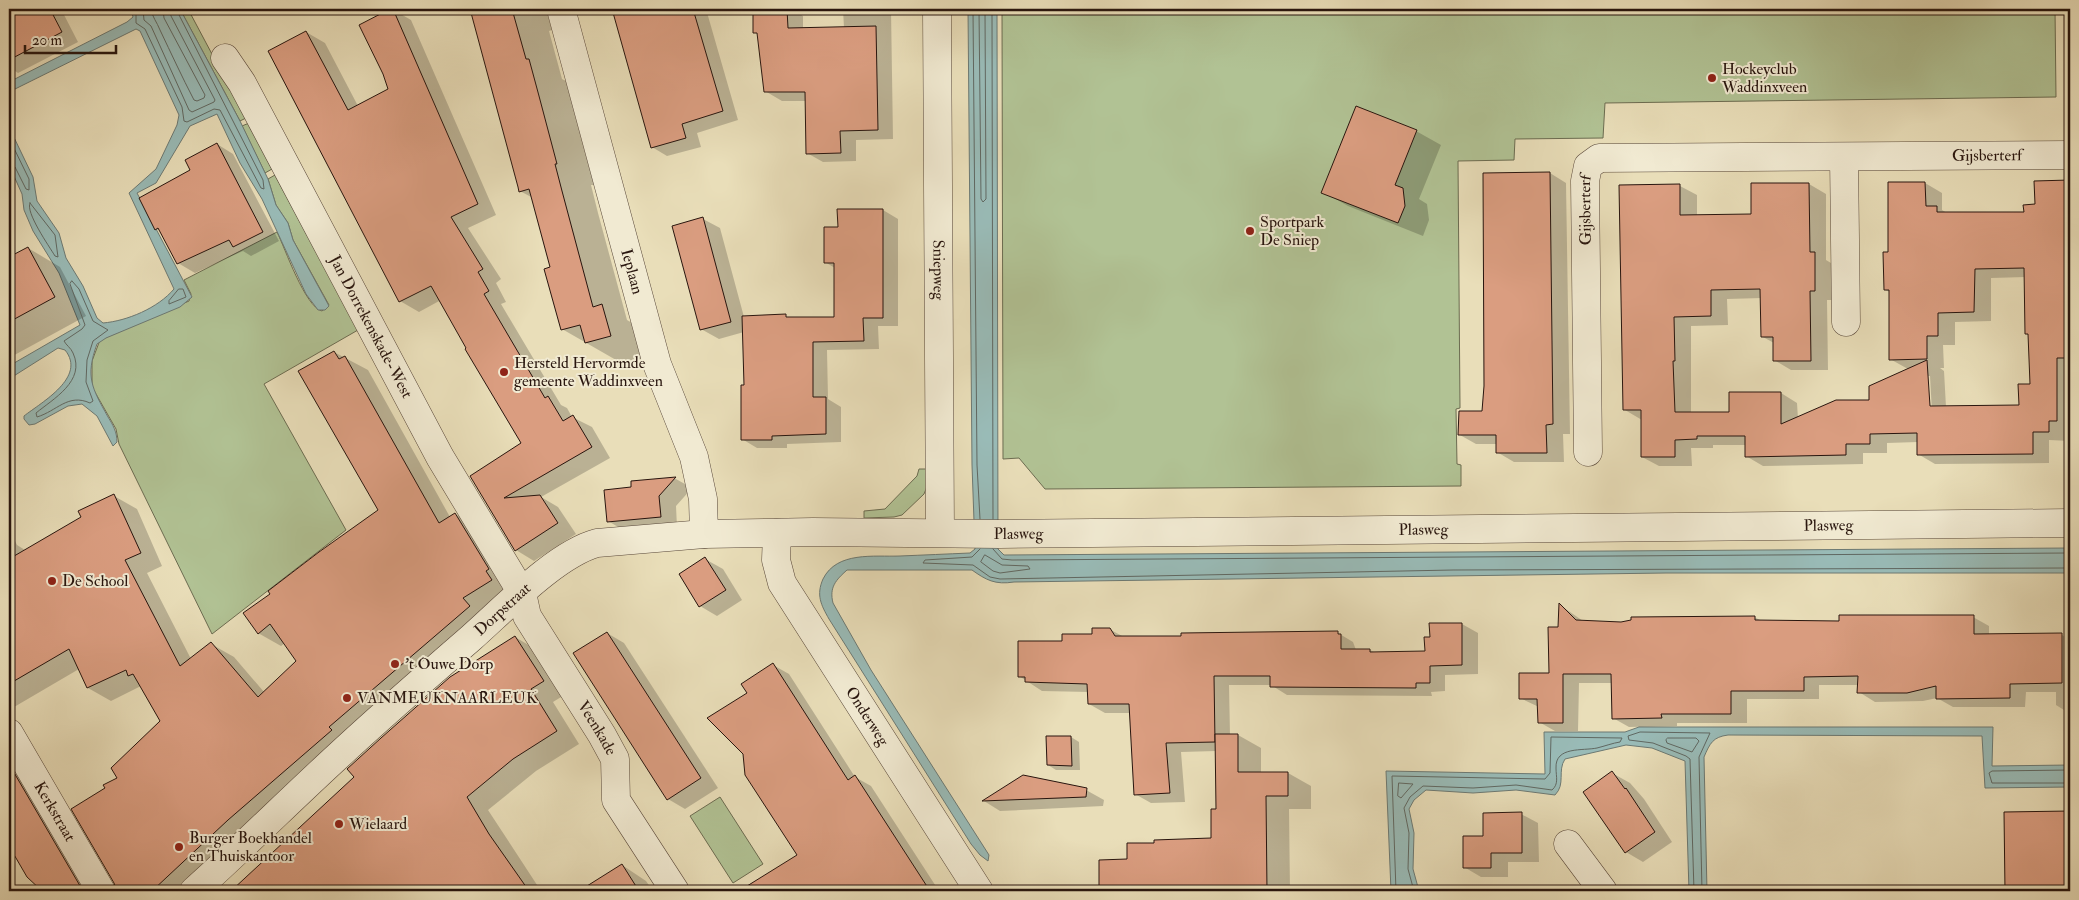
<svg xmlns="http://www.w3.org/2000/svg" width="2079" height="900" font-family="'IM FELL Double Pica',serif">
	<rect width="100%" height="100%" fill="#e9deb9"/>
	<filter id="stains"><feTurbulence type="fractalNoise" baseFrequency=".004" numOctaves="4"/><feColorMatrix values="0 0 0 0 .2 0 0 0 0 .09 0 0 0 0 .02 0 0 0 .5 -.17"/></filter>
	<radialGradient id="worn" r=".72"><stop offset=".6" stop-color="#630" stop-opacity="0"/><stop offset="1" stop-color="#630" stop-opacity=".3"/></radialGradient>
	<g fill="#b1c294" stroke="#6c6c51">
		<polygon points="180,9 188,9 246,118 240,121"/>
		<polygon points="1002,9 2055,9 2056,97 1605,103 1603,138 1515,139 1514,160 1458,161 1460,408 1456,409 1457,464 1461,465 1461,486 1045,489 1019,458 1003,459"/>
		<polygon points="249,123 272,169 265,173 242,126"/>
		<path d="M275 175 358 330 264 384 346 530 212 634 119 444 116 429 92 387V361L100 340 189 301 191 294 184 280 277 232C285 248 305 307 322 311L329 305 293 240 288 223 276 205 268 179Z"/>
		<polygon points="919,469 928,469 928,484 924,494 902,515 894,517 864,518 864,511 885,509 917,476"/>
		<polygon points="720,797 763,864 733,883 690,816"/>
	</g>
	<g fill="#99bbb7" stroke="#6c7973">
		<path d="M131 9H180L240 121 268 179 276 205 288 223 293 240 329 306 325 310H318L306 294 262 199 240 163 217 114 190 126 156 183 137 193 192 297 180 307 106 338 97 344C85 377 92 388 108 417 113 425 117 432 117 442L113 446 97 416 82 404 68 406 35 424 29 425 24 419V416C42 402 87 377 65 350L58 348 9 379V366L80 325 59 273 33 231 24 210 22 194 9 165V127L33 177 37 201 59 233 66 258 83 286 97 318 103 323C127 321 158 308 174 289L129 193 156 169 177 125 179 115 140 31 136 29 9 92V82L127 22 133 17Z"/>
		<path d="M968 9H997L998 549 1004 555 2070 548V573H1666L1014 582C995 585 986 580 972 570H847C836 580 829 587 833 603L871 670 989 855 988 861 980 855 971 844 829 619C821 605 816 595 823 579 837 551 874 557 900 556 924 555 947 554 970 553L975 549 972 465Z"/>
		<path d="M1639 727H1993L1992 766 2070 765V787L1985 788 1982 736 1728 735C1713 737 1710 743 1704 757L1707 891H1689L1685 761 1652 748 1626 745 1565 759C1557 771 1566 784 1555 795L1516 790 1473 793 1426 790 1414 800 1409 809 1414 833 1413 869 1419 891H1391L1386 771 1545 774 1544 732H1625Z"/>
	</g>
	<g fill="#0003" fill-rule="evenodd">
		<polygon points="9,9 61,9 78,42 18,73 9,67"/>
		<polygon points="392,9 411,20 496,215 468,228 501,279 496,283 506,302 501,304 561,405 567,408 572,417 592,427 610,458 541,497 558,507 576,534 534,561 516,550 471,476 522,444 441,300 419,312 400,301 306,32 325,43 358,106 389,90"/>
		<polygon points="471,9 546,9 552,30 549,31 562,79 566,81 576,118 594,185 591,185 598,213 627,320 639,327 648,357 623,364 562,329 552,268 533,198 520,191"/>
		<polygon points="614,9 706,9 738,120 697,133 701,147 667,156 652,147"/>
		<polygon points="754,9 791,9 803,16 803,29 844,28 843,9 891,9 893,139 856,140 856,161 823,162 807,153 806,101 782,101 765,91 759,34 755,32"/>
		<polygon points="1416,131 1441,145 1419,199 1427,204 1429,220 1423,236 1348,206 1323,192"/>
		<polygon points="217,144 233,154 279,241 251,256 243,251 195,273 178,263 161,231 156,229"/>
		<polygon points="1550,173 1566,183 1570,434 1563,434 1564,462 1514,462 1497,452 1497,444 1476,444 1460,435 1483,412"/>
		<path d="M2036 182H2070V441L2049 440V463L1935 464 1918 454V442L1887 443V453H1863V464L1763 466 1746 456V445H1713V448H1691L1692 466H1659L1642 457V420L1625 410 1620 186H1680L1697 195V216H1752L1809 184 1826 194V260L1831 263 1832 300H1827L1828 370H1791L1774 360V343L1763 337 1762 298 1727 299 1728 325 1691 326V413H1730L1781 393 1797 403 1798 419 1870 401 1908 369 1890 359V292L1885 290 1889 253V184L1925 183 1942 193V210L1947 213 2025 214 2036 206ZM2026 277V334L2030 336 2032 385 2020 406 1946 407 1944 371 1940 368H1944L1943 345H1955V322L1991 321V278ZM1927 376H1930L1932 412H1930Z"/>
		<polygon points="883,210 898,219 898,326 878,326 879,349 827,350 828,399 841,407 841,442 787,444 787,448 757,448 742,439 745,387 744,332 719,339 701,329 703,219 720,228 744,317 785,316 791,319 836,319 835,268 825,262 839,228"/>
		<polygon points="28,248 60,267 86,316 9,358 9,259"/>
		<polygon points="334,352 368,370 450,517 455,514 478,527 514,593 187,891 118,891 106,789 118,779 162,721 141,686 111,701 88,688 79,669 9,710 9,529 17,545 25,550 82,518 114,496 137,509 162,566 147,573 191,659 211,644 234,657 264,692 298,661 285,643 281,646 258,633 272,595 379,510"/>
		<polygon points="676,479 692,488 676,506 677,527 625,531 608,521 633,489 632,482"/>
		<polygon points="705,559 723,569 742,600 717,616 700,606"/>
		<polygon points="1560,605 1583,621 1621,623 1754,617 1762,621 1841,622 1973,617 1989,626 1989,635 2062,635 2070,640 2070,731 2064,727 2064,710 2056,705 2056,692 2026,692 2025,707 1953,707 1937,698 1923,701 1875,702 1859,692 1859,685 1819,685 1819,699 1747,699 1747,723 1677,723 1677,726 1629,727 1613,718 1612,683 1579,683 1578,731 1555,731 1539,722 1539,707 1520,698 1550,675 1559,629"/>
		<polygon points="1462,624 1478,633 1478,674 1445,675 1445,691 1431,692 1432,696 1287,695 1271,685 1229,685 1230,735 1238,735 1261,748 1261,773 1288,773 1311,786 1311,809 1289,809 1290,891 1100,891 1100,861 1129,860 1212,840 1217,810 1216,751 1181,752 1185,802 1151,803 1135,794 1131,713 1105,713 1089,704 1089,692 1042,691 1019,676 1063,642 1109,629 1124,637 1338,633 1353,642 1356,650 1370,650 1376,653 1426,652 1431,638"/>
		<polygon points="607,633 624,643 718,788 685,809 668,799"/>
		<polygon points="515,637 537,650 566,694 553,702 579,744 536,771 488,810 541,891 231,891"/>
		<polygon points="773,665 789,674 855,777 871,786 939,891 743,891 798,856 748,693"/>
		<polygon points="1071,737 1079,742 1080,770 1056,770 1048,765"/>
		<polygon points="13,772 35,785 97,891 44,891 28,877 9,843 9,774"/>
		<polygon points="1612,773 1630,783 1644,799 1672,842 1643,862 1626,852"/>
		<polygon points="1023,776 1086,790 1104,800 1103,806 1000,811 984,801"/>
		<polygon points="2005,813 2070,813 2070,891 2006,891"/>
		<polygon points="1521,814 1538,823 1539,862 1508,862 1508,877 1481,877 1464,867 1484,838"/>
		<polygon points="622,865 646,881 653,891 581,891"/>
	</g>
	<g fill="none" stroke-linecap="round" stroke-linejoin="round">
		<g stroke="#606862" stroke-width="1">
			<polyline points="136,9 136,23 145,29 182,107 184,121 187,122 214,109 220,110 261,188 264,189 263,180 176,9"/>
			<polyline points="143,9 144,20 151,26 189,110 192,112 214,102 215,100 171,16 170,9"/>
			<path d="M151 9C152 17 157 22 160 30 171 53 182 77 194 100L197 101 204 98 205 95 164 18 163 9"/>
			<polyline points="973,9 977,465 980,519"/>
			<polyline points="979,9 981,199 983,202 986,199 985,9"/>
			<polyline points="992,9 993,519"/>
			<polyline points="9,138 29,179 29,190 26,189 15,167 9,165"/>
			<path d="M30 203 55 235 58 257 55 256C49 246 25 212 30 203Z"/>
			<path d="M72 281 79 289 93 321 108 330 93 341 87 360 86 382 93 401 90 403C68 393 57 411 37 417L36 413C53 399 86 381 73 353 71 348 66 345 64 341L82 329 85 325 70 284Z"/>
			<polygon points="179,289 183,289 186,297 169,304 169,301"/>
			<polyline points="980,549 972,557 925,560 923,563 973,565 990,577 1000,579 1453,570 2070,568"/>
			<polyline points="993,549 1002,559 1012,560 2070,553"/>
			<polygon points="985,555 1002,565 1028,566 1030,569 1000,573 993,571 981,562"/>
			<polygon points="1668,738 1696,738 1699,741 1692,752 1667,743 1666,740"/>
			<polyline points="2070,770 1992,771 1989,773 1992,783 2070,783"/>
			<polygon points="1399,783 1413,784 1401,798 1398,796"/>
			<path d="M1396 891 1392 776 1545 779 1550 773 1551 737 1622 738 1620 742C1613 743 1605 746 1597 748 1583 751 1555 746 1556 768 1556 777 1559 784 1552 790L1516 785 1473 788 1423 786 1410 797 1404 808 1409 833 1408 869 1414 891"/>
			<polyline points="1694,891 1690,759 1686,756 1653,743 1629,740 1628,736 1640,732 1710,733 1699,757 1702,891"/>
		</g>
	</g>
	<g fill="#da9d80" stroke="#28150e">
		<polygon points="9,9 50,9 62,32 9,60"/>
		<polygon points="390,9 393,9 478,204 451,217 483,269 478,272 489,291 484,294 545,398 548,396 563,421 573,415 592,447 504,498 540,495 558,523 515,551 470,476 521,443 465,349 466,348 431,286 399,302 268,51 306,31 348,110 388,89 383,74 359,25"/>
		<polygon points="470,9 512,9 526,59 529,59 539,96 557,164 555,164 562,191 593,307 602,304 611,336 585,343 580,325 561,330 544,269 550,267 529,189 519,192 518,187"/>
		<polygon points="612,9 693,9 723,111 682,124 686,138 651,148"/>
		<polygon points="753,9 787,9 788,28 876,26 878,130 840,131 841,153 806,154 805,92 764,92 757,33 753,33"/>
		<polygon points="1356,106 1417,130 1395,185 1403,188 1405,206 1398,223 1321,193"/>
		<polygon points="217,143 263,232 233,247 229,240 177,264 158,228 155,230 139,198 190,170 185,160"/>
		<polygon points="1550,172 1553,424 1546,425 1547,453 1496,453 1496,435 1458,435 1459,411 1482,411 1484,386 1483,173"/>
		<polygon points="2070,180 2070,358 2057,358 2057,421 2049,421 2049,432 2033,432 2033,454 1917,455 1917,433 1870,434 1870,444 1846,444 1846,455 1745,457 1745,436 1697,436 1697,439 1675,440 1675,457 1641,457 1641,410 1623,410 1619,185 1680,184 1680,215 1751,214 1751,183 1809,183 1810,252 1815,252 1815,291 1810,291 1811,361 1773,361 1773,337 1761,337 1760,289 1711,290 1711,316 1674,317 1675,361 1673,361 1675,412 1729,412 1729,392 1781,392 1781,424 1836,400 1869,400 1869,386 1927,360 1930,406 2019,405 2018,384 2030,384 2028,334 2025,334 2024,268 1975,269 1974,312 1938,313 1938,336 1927,336 1927,359 1889,360 1889,290 1884,290 1883,252 1888,252 1888,182 1925,182 1926,206 1937,206 1937,212 2024,212 2023,205 2035,204 2034,181"/>
		<polygon points="837,209 883,209 883,318 863,318 864,341 813,342 813,397 826,397 826,434 772,436 772,440 741,440 741,385 744,385 742,316 786,314 786,317 834,317 834,263 824,263 824,227 838,227"/>
		<polygon points="703,217 731,322 700,330 672,226"/>
		<polygon points="28,247 55,297 9,322 9,257"/>
		<polygon points="334,351 339,359 345,356 439,523 455,513 489,569 486,571 492,580 463,598 470,606 329,727 332,730 228,820 152,891 117,891 114,883 71,809 105,788 103,785 117,778 111,768 160,721 133,674 128,676 126,670 87,688 69,649 9,684 9,559 81,517 78,511 114,494 141,553 125,560 180,666 211,642 258,697 296,661 270,624 258,634 243,613 270,594 268,591 319,552 378,510 298,371"/>
		<polygon points="676,477 659,496 661,517 607,522 604,490 631,487 631,481"/>
		<polygon points="705,557 726,590 699,607 679,574"/>
		<polygon points="1559,603 1576,620 1621,622 1631,620 1631,617 1755,616 1755,620 1839,621 1839,615 1974,615 1974,634 2062,633 2062,683 2010,684 2010,698 1936,699 1936,686 1907,693 1857,693 1858,676 1804,677 1804,691 1731,691 1731,714 1661,714 1662,718 1612,719 1611,674 1563,674 1563,723 1538,723 1537,699 1519,699 1519,673 1549,673 1548,627 1558,627"/>
		<polygon points="1429,623 1462,623 1462,665 1430,666 1430,683 1416,683 1416,688 1270,687 1270,676 1214,676 1215,742 1166,743 1170,793 1134,795 1129,704 1088,704 1087,684 1025,682 1025,677 1018,677 1018,641 1062,641 1062,634 1092,634 1092,628 1110,628 1115,636 1181,636 1181,633 1338,631 1338,634 1341,634 1341,649 1370,649 1370,652 1425,651 1424,637 1430,637"/>
		<polygon points="607,632 701,778 667,800 573,653"/>
		<polygon points="515,636 544,681 531,689 557,731 513,759 467,797 489,834 529,891 231,891 354,777 347,769 381,738 450,677"/>
		<polygon points="773,663 848,780 855,775 930,891 739,891 797,855 745,775 743,754 707,718 747,693 741,684"/>
		<polygon points="1215,734 1238,734 1238,772 1288,772 1288,796 1266,796 1267,891 1099,891 1099,860 1127,859 1127,843 1154,843 1154,840 1211,838 1211,809 1216,809"/>
		<polygon points="1046,736 1071,736 1072,766 1047,765"/>
		<polygon points="9,764 83,891 42,891 27,877 9,846"/>
		<polygon points="1612,771 1625,789 1626,788 1655,832 1625,853 1583,792"/>
		<polygon points="1023,775 1087,788 1086,797 982,801"/>
		<polygon points="2070,811 2070,891 2005,891 2004,812"/>
		<polygon points="1522,812 1522,853 1491,853 1491,868 1463,868 1463,836 1483,836 1483,813"/>
		<polygon points="622,864 639,891 579,891"/>
	</g>
	<g fill="none" stroke-linecap="round" stroke-linejoin="round">
		<defs>
			<g id="minor">
				<path id="s1" d="M561 9 657 364 694 457 703 499 704 534"/>
				<path id="s2" d="M937 9 940 532"/>
				<path id="s3" d="M225 58 242 83 440 457 522 593 527 616 602 735 615 759 616 800 675 891"/>
				<polyline points="1844,157 1846,322"/>
				<path id="s4" d="M1588 452 1585 181 1588 166 1599 158 2070 155"/>
				<path id="s5" d="M777 533 776 560 782 583 979 891"/>
				<path id="s6" d="M9 733 101 891"/>
				<polyline points="1568,844 1603,891"/>
				<path id="s7" d="M194 891C243 847 289 801 338 756 381 716 426 677 471 638 504 609 556 554 597 543L704 534 813 532 1000 534 2070 523"/>
			</g>
		</defs>
		<use href="#minor" stroke="#584739" stroke-width="29"/>
		<use href="#minor" stroke="#f1ead2" stroke-width="28"/>
	</g>
	<g fill="#8f2418" stroke="#f1ead2" stroke-width="2">
		<circle cx="1712" cy="78" r="5"/>
		<circle cx="1250" cy="231" r="5"/>
		<circle cx="504" cy="372" r="5"/>
		<circle cx="52" cy="581" r="5"/>
		<circle cx="395" cy="664" r="5"/>
		<circle cx="347" cy="698" r="5"/>
		<circle cx="339" cy="824" r="5"/>
		<circle cx="179" cy="847" r="5"/>
	</g>
	<g text-anchor="middle" dominant-baseline="central" stroke-width="4" stroke-linejoin="round" paint-order="stroke">
		<g font-size="16" fill="#28150e" stroke="#f1ead2" text-anchor="start">
			<text x="1722" y="69">Hockeyclub<tspan x="1722" dy="18">Waddinxveen</tspan></text>
			<text x="1260" y="222">Sportpark<tspan x="1260" dy="18">De Sniep</tspan></text>
			<text x="514" y="363">Hersteld Hervormde<tspan x="514" dy="18">gemeente Waddinxveen</tspan></text>
			<text x="62" y="581">De School</text>
			<text x="405" y="664">'t Ouwe Dorp</text>
			<text x="357" y="698">VANMEUKNAARLEUK</text>
			<text x="349" y="824">Wielaard</text>
			<text x="189" y="838">Burger Boekhandel<tspan x="189" dy="18">en Thuiskantoor</tspan></text>
		</g>
		<g font-size="16" fill="#28150e" stroke="#f1ead2">
			<text stroke="none"><textPath href="#s4" startOffset="688">Gijsberterf</textPath></text>
			<text stroke="none"><textPath href="#s4" startOffset="242">Gijsberterf</textPath></text>
			<text stroke="none"><textPath href="#s2" startOffset="261">Sniepweg</textPath></text>
			<text stroke="none"><textPath href="#s1" startOffset="272">Ieplaan</textPath></text>
			<text stroke="none"><textPath href="#s3" startOffset="306">Jan Dorrekenskade-West</textPath></text>
			<text stroke="none"><textPath href="#s7" startOffset="1766">Plasweg</textPath></text>
			<text stroke="none"><textPath href="#s7" startOffset="1361">Plasweg</textPath></text>
			<text stroke="none"><textPath href="#s7" startOffset="956">Plasweg</textPath></text>
			<text stroke="none"><textPath href="#s7" startOffset="418">Dorpstraat</textPath></text>
			<text stroke="none"><textPath href="#s5" startOffset="209">Onderweg</textPath></text>
			<text stroke="none"><textPath href="#s3" startOffset="768">Veenkade</textPath></text>
			<text stroke="none"><textPath href="#s6" startOffset="91">Kerkstraat</textPath></text>
		</g>
	</g>
	<rect width="2079" height="900" fill="none" stroke="#e9deb9" stroke-width="30"/>
	<rect x="10" y="10" width="2059" height="880" fill="none" stroke="#28150e" stroke-width="2.5"/>
	<rect x="15" y="15" width="2049" height="870" fill="none" stroke="#28150e"/>
	<path d="M25 45v8h91v-8" fill="none" stroke="#28150e" stroke-width="2.5"/>
	<text x="32" y="45" font-size="15" fill="#28150e" stroke="#f1ead2" stroke-width="4" paint-order="stroke">20 m</text>
	<rect width="100%" height="100%" filter="url(#stains)"/>
	<rect width="100%" height="100%" fill="url(#worn)"/>
</svg>
